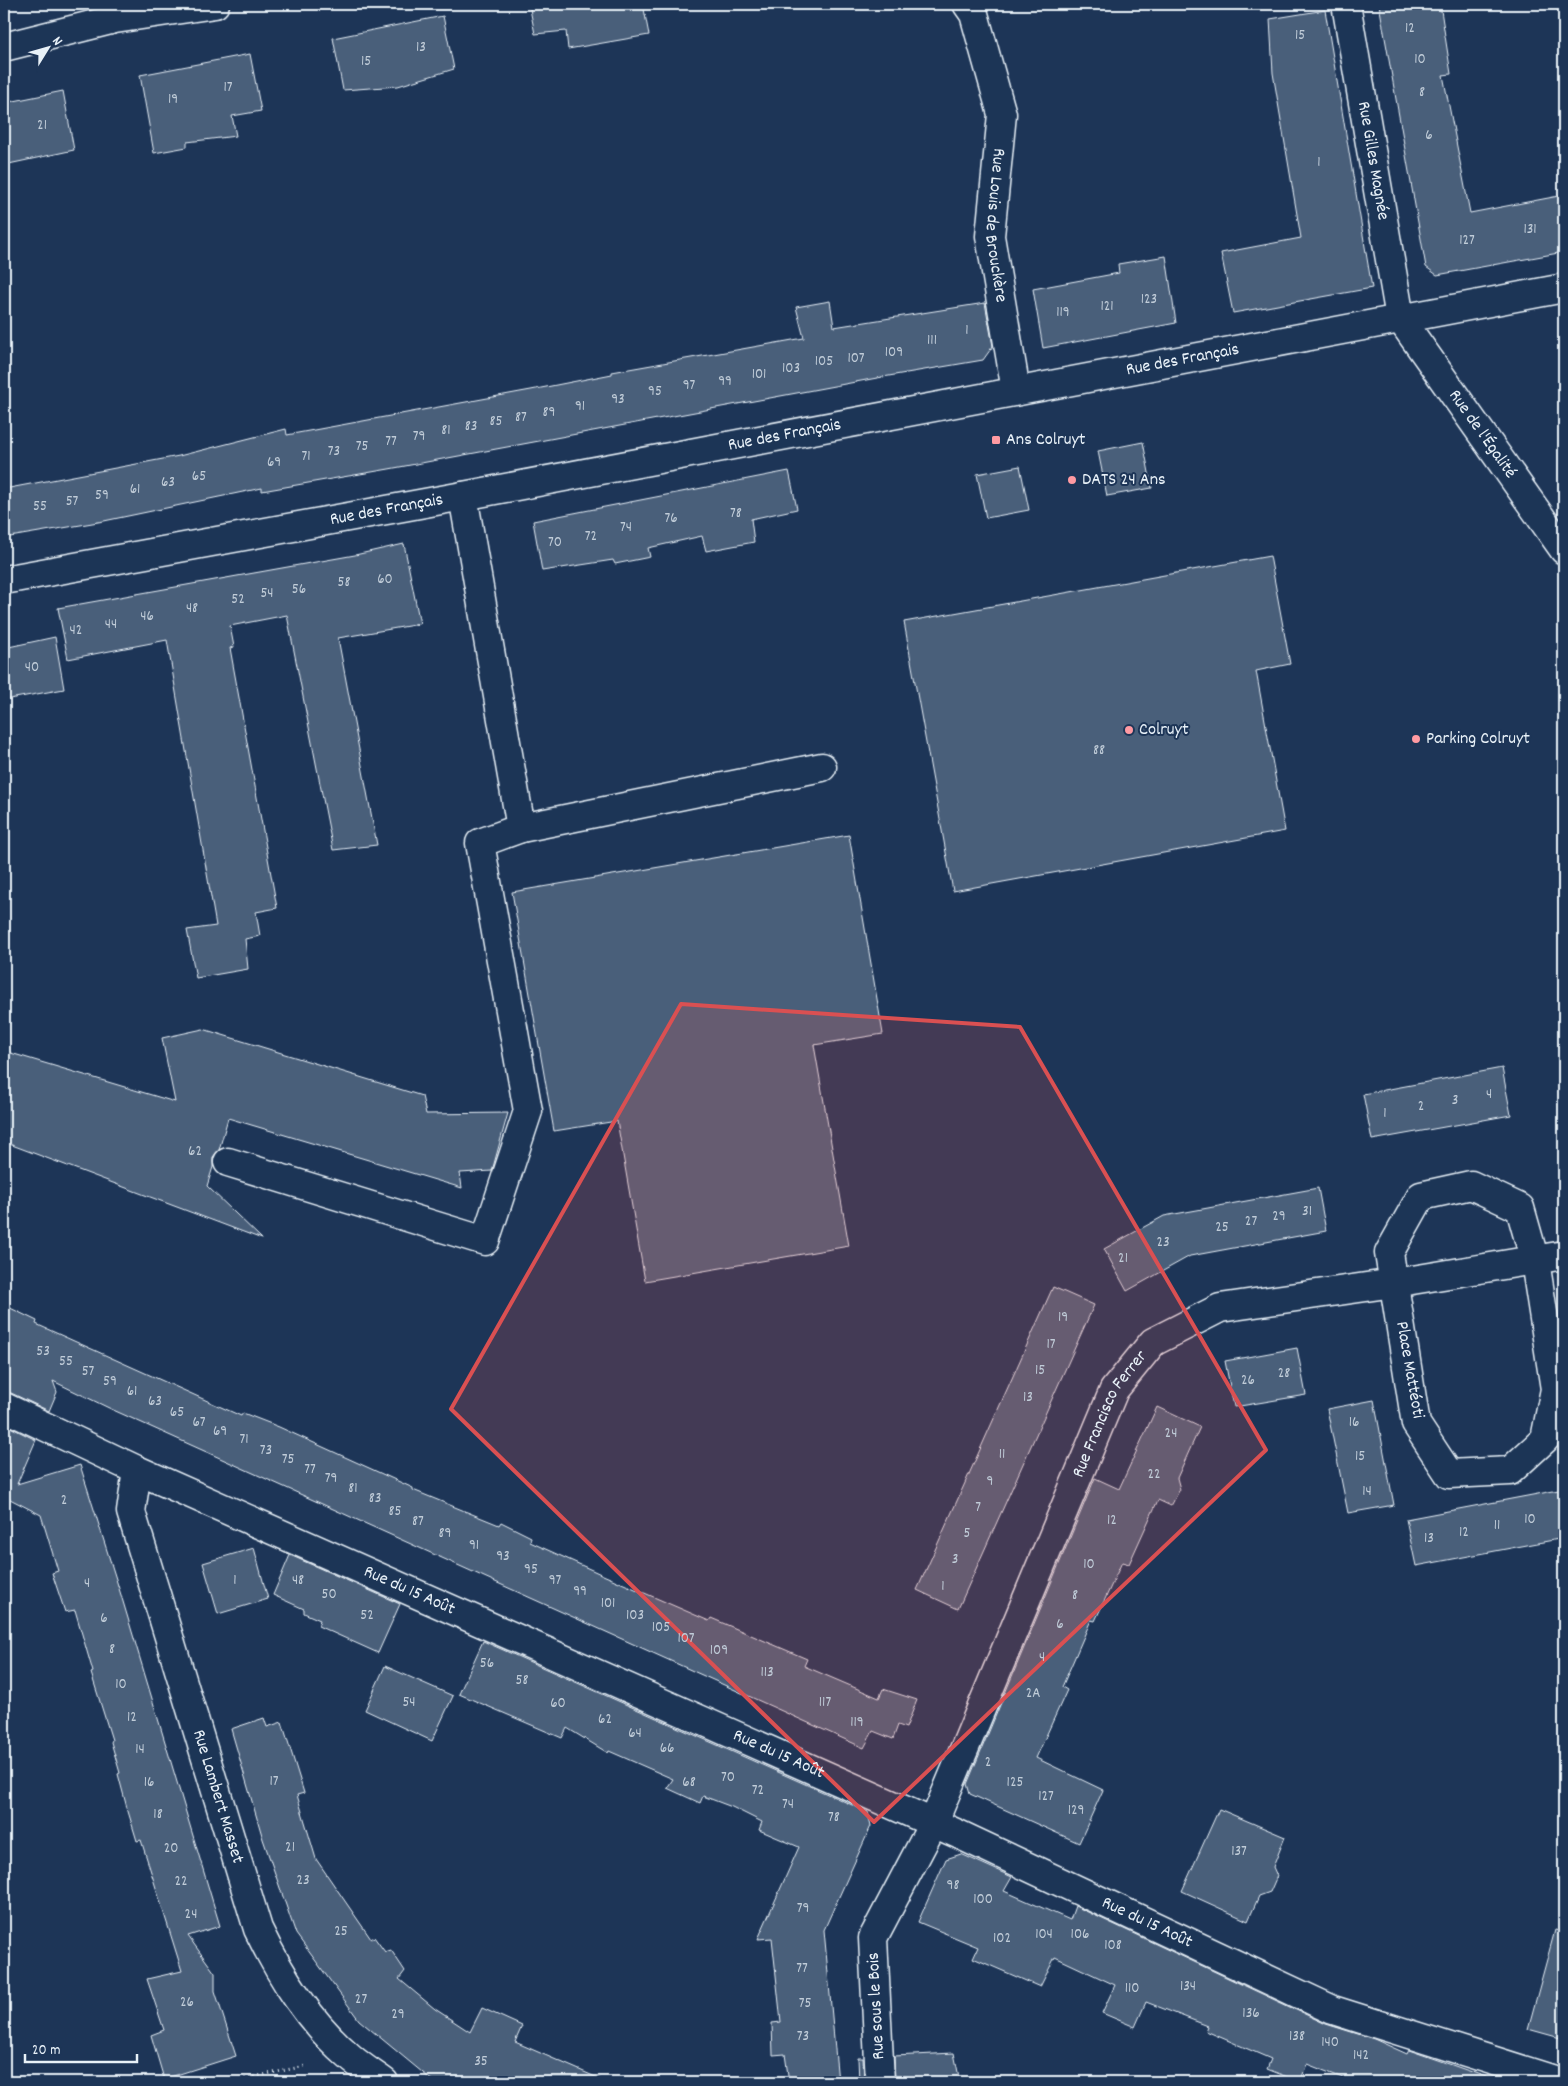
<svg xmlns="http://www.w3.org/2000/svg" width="1568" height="2086" font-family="Dekko,sans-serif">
	<rect width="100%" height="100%" fill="#1d3557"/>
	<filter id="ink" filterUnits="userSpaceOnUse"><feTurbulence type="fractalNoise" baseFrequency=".02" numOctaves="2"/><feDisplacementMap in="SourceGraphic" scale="10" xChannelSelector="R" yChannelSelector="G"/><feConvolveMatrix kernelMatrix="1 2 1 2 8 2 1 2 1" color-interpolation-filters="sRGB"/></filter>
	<g filter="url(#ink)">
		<g fill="#495e7a" stroke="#e8f1f8">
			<polygon points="529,4 643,4 649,35 568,49 566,31 535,34"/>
			<polygon points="1379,4 1440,4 1451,74 1443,75 1470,213 1564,195 1564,252 1437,275 1426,267"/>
			<polygon points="1325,10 1372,288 1233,313 1221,253 1301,238 1273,73 1270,19"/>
			<polygon points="443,16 454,69 398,86 343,90 333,38"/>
			<polygon points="250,54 261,111 232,116 236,136 187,142 187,147 154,153 140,75"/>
			<polygon points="63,91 74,150 4,165 4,103"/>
			<polygon points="1166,256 1176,323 1043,348 1033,289 1119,273 1118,264"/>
			<polygon points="830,301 834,327 985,303 993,346 983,360 877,378 389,469 262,491 262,488 104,521 4,538 4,489 179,456 286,429 287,435 531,390 612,374 612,372 804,338 796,307"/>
			<polygon points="1143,442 1152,488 1107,496 1098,451"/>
			<polygon points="1020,466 1029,510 986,518 977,474"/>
			<polygon points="789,471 797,509 751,519 754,542 706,551 702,536 648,548 650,557 615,564 613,560 542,571 533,521"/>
			<polygon points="404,544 420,624 338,638 377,845 333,850 287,615 230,626 234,647 230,648 277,908 256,912 260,936 245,939 248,969 196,978 187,930 216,926 167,640 68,659 58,608 355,555"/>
			<polygon points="1270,556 1290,664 1256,671 1285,831 953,891 904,622"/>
			<polygon points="55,637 64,689 4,700 4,648"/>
			<polygon points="849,835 883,1034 814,1045 849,1246 645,1281 617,1121 554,1131 512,892"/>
			<polygon points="203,1029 422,1096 426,1114 508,1113 492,1171 460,1173 462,1188 228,1118 219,1150 213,1157 213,1167 207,1186 262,1239 4,1142 4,1051 175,1102 162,1038"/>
			<polygon points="1502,1068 1511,1115 1372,1140 1363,1094"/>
			<polygon points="1318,1188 1326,1231 1190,1256 1127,1291 1104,1249 1164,1216"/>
			<polygon points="1053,1287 1094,1305 958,1609 917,1590"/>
			<polygon points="4,1305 37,1321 36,1324 241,1416 243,1413 279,1427 413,1488 413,1490 499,1525 501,1522 531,1537 530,1542 603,1575 709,1621 711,1618 807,1659 804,1666 879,1698 883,1689 917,1700 906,1728 898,1725 893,1739 873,1731 864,1748 111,1409 53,1381 57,1392 49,1411 11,1393 4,1392"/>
			<polygon points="1297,1348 1306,1395 1234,1407 1225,1361"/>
			<polygon points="1374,1400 1394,1505 1348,1513 1327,1409"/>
			<polygon points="1157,1407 1200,1427 1177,1478 1180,1489 1171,1506 1158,1500 1129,1564 1122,1562 1095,1621 1091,1620 1062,1687 1067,1690 1036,1758 1103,1790 1079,1843 970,1794 967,1784 1095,1478 1119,1489"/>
			<polygon points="4,1424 36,1440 17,1484 80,1465 121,1595 220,1926 188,1936 215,1973 215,1991 236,2056 164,2079 151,2035 164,2030 147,1979 182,1971 141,1840 137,1841 127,1808 118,1774 120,1773 111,1742 112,1740 91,1673 93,1672 75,1610 65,1612 52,1573 58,1571 41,1515 10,1499 4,1515"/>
			<polygon points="1564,1489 1564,1538 1416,1566 1406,1519"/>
			<polygon points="254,1548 268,1599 218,1614 203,1563"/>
			<polygon points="290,1555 400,1604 378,1653 318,1626 320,1620 304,1613 304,1609 273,1595"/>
			<polygon points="483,1641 868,1812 871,1826 824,1930 838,2082 789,2082 785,2054 773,2055 772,2023 781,2022 772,1938 758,1939 799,1847 759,1830 762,1822 732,1807 703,1796 700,1803 667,1788 673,1779 609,1751 608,1753 567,1728 562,1738 459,1694"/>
			<polygon points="385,1666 453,1696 432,1741 365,1710"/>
			<polygon points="264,1718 267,1727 282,1722 304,1793 297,1795 316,1859 371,1939 374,1937 385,1952 391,1950 405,1971 399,1979 435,2009 470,2032 482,2008 522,2026 515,2042 607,2082 434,2082 359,2020 296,1934 263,1839 231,1729"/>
			<polygon points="1219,1809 1285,1837 1273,1867 1277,1876 1270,1892 1259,1896 1248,1921 1182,1891"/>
			<polygon points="961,1854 1012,1877 1004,1891 1070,1920 1075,1906 1326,2024 1374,2039 1407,2054 1409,2050 1432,2058 1489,2078 1489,2082 1353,2082 1307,2064 1300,2082 1267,2069 1271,2059 1206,2031 1208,2026 1146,2002 1135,2027 1102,2013 1115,1985 1055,1957 1040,1987 973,1958 978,1947 918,1922 946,1859"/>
			<polygon points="1555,1930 1564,1932 1564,2039 1528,2029"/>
			<polygon points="954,2053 960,2082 895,2082 894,2056"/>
			<polygon points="858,2058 863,2058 864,2082 859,2082"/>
		</g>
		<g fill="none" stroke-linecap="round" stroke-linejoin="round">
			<defs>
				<g id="minor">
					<path id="s1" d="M967 4 974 14 1002 114 990 236 1016 391"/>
					<path id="s2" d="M1346 4 1400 318 1564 550"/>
					<polyline points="4,47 115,19 215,4"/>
					<polyline points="521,828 822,767"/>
					<polyline points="228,1162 485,1241 528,1111 480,843 521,828 463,496"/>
					<polygon points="1471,1185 1520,1208 1535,1261 1555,1389 1545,1439 1510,1471 1449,1474 1416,1424 1389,1253 1421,1196"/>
					<path id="s3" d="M4 1407 137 1470 958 1834 1333 2010 1561 2082"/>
					<path id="s4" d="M137 1470 131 1512 258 1929C281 1977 309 2022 350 2057 360 2066 373 2074 384 2082"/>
					<path id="s5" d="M880 2082 873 1938 933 1824 1114 1390 1153 1342 1220 1308 1394 1283 1564 1255"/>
				</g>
				<g id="major">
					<path id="s6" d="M4 580 463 496 1564 288"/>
				</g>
			</defs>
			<use href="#minor" stroke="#e8f1f8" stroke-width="31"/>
			<use href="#major" stroke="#e8f1f8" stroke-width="31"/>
			<polyline stroke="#e8f1f8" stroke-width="3" stroke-dasharray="1 4" stroke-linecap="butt" points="230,2082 305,2066"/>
			<use href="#minor" stroke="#1d3557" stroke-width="28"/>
			<use href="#major" stroke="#1d3557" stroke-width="28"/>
		</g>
	</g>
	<path fill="#da5052" fill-opacity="0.2" stroke="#da5052" stroke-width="4" stroke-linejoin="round" d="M681 1004 1020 1027 1266 1450 874 1822 451 1409Z"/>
	<g fill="#ff9aa2" stroke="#1d3557" stroke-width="2">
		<rect x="991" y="435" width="10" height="10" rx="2.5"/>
		<circle cx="1072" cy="480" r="5"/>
		<circle cx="1129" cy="730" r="5"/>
		<circle cx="1416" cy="739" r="5"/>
	</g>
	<g text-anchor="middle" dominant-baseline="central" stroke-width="4" stroke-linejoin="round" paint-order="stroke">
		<g font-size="15" fill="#c0ccd8">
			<text x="1410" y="29">12</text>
			<text x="1300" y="36">15</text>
			<text x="421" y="48">13</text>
			<text x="1420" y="60">10</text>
			<text x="366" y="62">15</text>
			<text x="228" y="88">17</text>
			<text x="1422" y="93">8</text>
			<text x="173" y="100">19</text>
			<text x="42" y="126">21</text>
			<text x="1429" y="136">6</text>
			<text x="1319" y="163">1</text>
			<text x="1530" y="230">131</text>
			<text x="1467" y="241">127</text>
			<text x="1149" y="300">123</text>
			<text x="1107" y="307">121</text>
			<text x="1063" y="313">119</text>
			<text x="967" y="331">1</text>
			<text x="932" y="341">111</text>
			<text x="894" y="353">109</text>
			<text x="856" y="359">107</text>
			<text x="824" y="362">105</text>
			<text x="791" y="369">103</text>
			<text x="759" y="375">101</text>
			<text x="725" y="382">99</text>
			<text x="689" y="386">97</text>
			<text x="655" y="392">95</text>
			<text x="618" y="400">93</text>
			<text x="580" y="407">91</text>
			<text x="549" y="413">89</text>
			<text x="521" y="418">87</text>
			<text x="496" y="422">85</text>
			<text x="471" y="427">83</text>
			<text x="446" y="431">81</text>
			<text x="419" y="437">79</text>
			<text x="391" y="442">77</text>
			<text x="362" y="447">75</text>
			<text x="334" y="452">73</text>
			<text x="306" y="457">71</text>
			<text x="274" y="463">69</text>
			<text x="199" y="477">65</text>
			<text x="168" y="483">63</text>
			<text x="135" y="490">61</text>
			<text x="102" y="496">59</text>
			<text x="72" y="502">57</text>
			<text x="40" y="507">55</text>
			<text x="736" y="514">78</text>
			<text x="671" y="519">76</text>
			<text x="626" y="528">74</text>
			<text x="591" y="537">72</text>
			<text x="555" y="543">70</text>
			<text x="385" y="580">60</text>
			<text x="344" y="583">58</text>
			<text x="299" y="590">56</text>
			<text x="267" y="594">54</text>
			<text x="238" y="600">52</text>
			<text x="192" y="609">48</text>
			<text x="147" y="617">46</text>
			<text x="111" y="625">44</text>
			<text x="76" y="631">42</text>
			<text x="32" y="668">40</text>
			<text x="1099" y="751">88</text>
			<text x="1489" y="1095">4</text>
			<text x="1455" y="1101">3</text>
			<text x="1421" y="1107">2</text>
			<text x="1385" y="1114">1</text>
			<text x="195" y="1152">62</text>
			<text x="1307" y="1212">31</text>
			<text x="1279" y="1217">29</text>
			<text x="1251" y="1222">27</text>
			<text x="1222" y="1228">25</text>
			<text x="1163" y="1243">23</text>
			<text x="1123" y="1259">21</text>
			<text x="1063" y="1318">19</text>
			<text x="1051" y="1345">17</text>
			<text x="43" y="1352">53</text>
			<text x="66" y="1362">55</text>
			<text x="1040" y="1371">15</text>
			<text x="88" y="1372">57</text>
			<text x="1284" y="1374">28</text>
			<text x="1248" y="1381">26</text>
			<text x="110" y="1382">59</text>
			<text x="132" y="1392">61</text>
			<text x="1028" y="1398">13</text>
			<text x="155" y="1402">63</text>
			<text x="177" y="1413">65</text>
			<text x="199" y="1423">67</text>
			<text x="1354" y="1423">16</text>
			<text x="220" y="1432">69</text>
			<text x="1171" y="1434">24</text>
			<text x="244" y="1440">71</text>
			<text x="266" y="1451">73</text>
			<text x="1002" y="1455">11</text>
			<text x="1360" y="1457">15</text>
			<text x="288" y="1460">75</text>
			<text x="310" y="1470">77</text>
			<text x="1154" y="1475">22</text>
			<text x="331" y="1479">79</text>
			<text x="990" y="1482">9</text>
			<text x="353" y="1489">81</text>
			<text x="1367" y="1492">14</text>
			<text x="375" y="1499">83</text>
			<text x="64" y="1501">2</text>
			<text x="978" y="1508">7</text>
			<text x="395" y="1512">85</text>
			<text x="1530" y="1520">10</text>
			<text x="1112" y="1521">12</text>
			<text x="418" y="1522">87</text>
			<text x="1497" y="1526">11</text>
			<text x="1464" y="1533">12</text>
			<text x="445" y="1534">89</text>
			<text x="967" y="1534">5</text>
			<text x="1429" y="1539">13</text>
			<text x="474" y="1546">91</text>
			<text x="503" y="1557">93</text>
			<text x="955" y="1560">3</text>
			<text x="1089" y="1565">10</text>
			<text x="531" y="1570">95</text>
			<text x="235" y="1581">1</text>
			<text x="298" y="1581">48</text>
			<text x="555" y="1581">97</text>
			<text x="87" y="1584">4</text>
			<text x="943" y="1587">1</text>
			<text x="580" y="1592">99</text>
			<text x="329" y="1595">50</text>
			<text x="1075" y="1596">8</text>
			<text x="608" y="1604">101</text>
			<text x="367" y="1616">52</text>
			<text x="635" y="1616">103</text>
			<text x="104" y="1619">6</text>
			<text x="1060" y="1625">6</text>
			<text x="661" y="1628">105</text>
			<text x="686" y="1639">107</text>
			<text x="112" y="1650">8</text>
			<text x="719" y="1651">109</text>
			<text x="1042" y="1658">4</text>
			<text x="487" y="1664">56</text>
			<text x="767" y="1673">113</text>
			<text x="522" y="1681">58</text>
			<text x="121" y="1685">10</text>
			<text x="1033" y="1694">2A</text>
			<text x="409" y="1703">54</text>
			<text x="825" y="1703">117</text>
			<text x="558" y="1704">60</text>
			<text x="132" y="1718">12</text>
			<text x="605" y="1720">62</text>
			<text x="857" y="1723">119</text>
			<text x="635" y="1734">64</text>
			<text x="667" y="1749">66</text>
			<text x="140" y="1750">14</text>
			<text x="988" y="1763">2</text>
			<text x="728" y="1778">70</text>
			<text x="274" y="1782">17</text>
			<text x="149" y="1783">16</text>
			<text x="689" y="1783">68</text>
			<text x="1015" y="1783">125</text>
			<text x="758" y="1791">72</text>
			<text x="1046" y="1797">127</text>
			<text x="788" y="1805">74</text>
			<text x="1076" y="1811">129</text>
			<text x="158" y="1815">18</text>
			<text x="834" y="1818">78</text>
			<text x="290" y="1848">21</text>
			<text x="171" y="1849">20</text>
			<text x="1239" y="1852">137</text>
			<text x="303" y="1881">23</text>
			<text x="181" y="1882">22</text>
			<text x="953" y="1886">98</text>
			<text x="983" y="1900">100</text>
			<text x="803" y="1909">79</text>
			<text x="191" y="1915">24</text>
			<text x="341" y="1932">25</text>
			<text x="1044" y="1935">104</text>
			<text x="1080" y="1935">106</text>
			<text x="1002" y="1939">102</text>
			<text x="1113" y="1946">108</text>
			<text x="802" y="1969">77</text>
			<text x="1188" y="1987">134</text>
			<text x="1132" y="1989">110</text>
			<text x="361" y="2000">27</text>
			<text x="187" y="2003">26</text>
			<text x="805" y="2004">75</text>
			<text x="1251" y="2014">136</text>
			<text x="398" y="2015">29</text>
			<text x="803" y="2037">73</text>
			<text x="1297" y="2037">138</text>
			<text x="1330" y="2043">140</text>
			<text x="1361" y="2056">142</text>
			<text x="481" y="2062">35</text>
		</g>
		<g font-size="18" fill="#e8f1f8" stroke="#1d3557">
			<text stroke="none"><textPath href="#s2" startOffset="159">Rue Gilles Magnée</textPath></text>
			<text stroke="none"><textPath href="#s1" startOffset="228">Rue Louis de Brouckère</textPath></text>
			<text stroke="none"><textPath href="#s6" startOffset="1199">Rue des Français</textPath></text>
			<text stroke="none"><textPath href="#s2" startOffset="461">Rue de l'Égalité</textPath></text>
			<text stroke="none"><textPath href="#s6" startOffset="794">Rue des Français</textPath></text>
			<text stroke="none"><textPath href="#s6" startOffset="389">Rue des Français</textPath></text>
			<text transform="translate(1409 1370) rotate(80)">Place Mattéoti</text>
			<text stroke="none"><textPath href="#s5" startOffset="720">Rue Francisco Ferrer</textPath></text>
			<text stroke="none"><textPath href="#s3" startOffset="445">Rue du 15 Août</textPath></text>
			<text stroke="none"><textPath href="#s3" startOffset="849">Rue du 15 Août</textPath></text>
			<text stroke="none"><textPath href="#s4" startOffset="340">Rue Lambert Masset</textPath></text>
			<text stroke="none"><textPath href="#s3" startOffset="1254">Rue du 15 Août</textPath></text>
			<text transform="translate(877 2006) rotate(-93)">Rue sous le Bois</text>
		</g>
		<g font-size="18" fill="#e8f1f8" stroke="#1d3557" text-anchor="start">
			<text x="1006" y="440">Ans Colruyt</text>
			<text x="1082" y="480">DATS 24 Ans</text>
			<text x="1139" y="730">Colruyt</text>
			<text x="1426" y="739">Parking Colruyt</text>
		</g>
	</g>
	<rect width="1568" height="2086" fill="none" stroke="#1d3557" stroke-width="20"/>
	<rect x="10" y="10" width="1548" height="2066" fill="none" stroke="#e8f1f8" stroke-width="2" filter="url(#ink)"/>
	<g transform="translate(48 48) rotate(53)" stroke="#1d3557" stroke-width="4" paint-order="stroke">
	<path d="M0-4L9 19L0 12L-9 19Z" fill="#e8f1f8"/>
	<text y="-8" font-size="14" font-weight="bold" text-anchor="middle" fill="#e8f1f8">N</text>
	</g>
	<path d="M25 2054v8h112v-8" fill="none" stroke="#e8f1f8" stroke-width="2.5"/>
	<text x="32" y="2054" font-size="15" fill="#e8f1f8" stroke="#1d3557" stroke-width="4" paint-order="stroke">20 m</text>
</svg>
